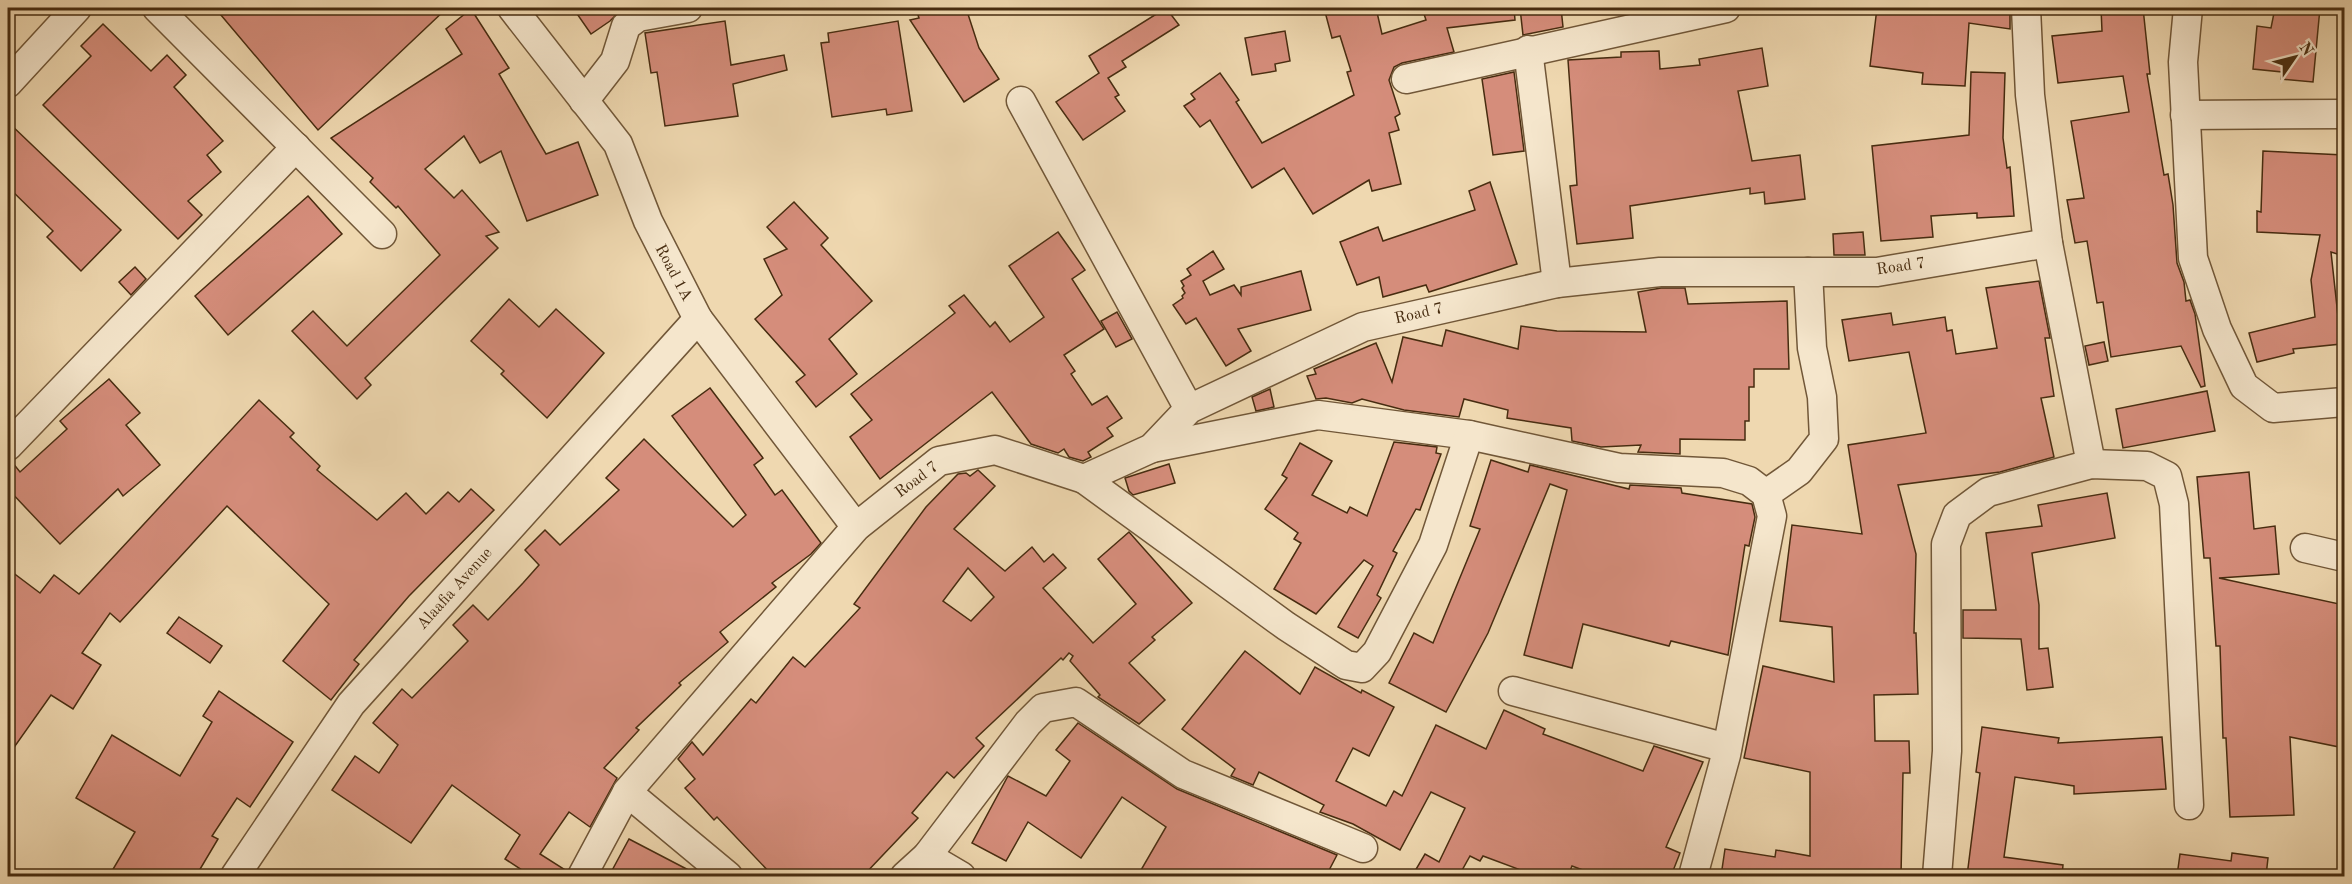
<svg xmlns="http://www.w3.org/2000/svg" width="2352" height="884" font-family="'Old Standard TT',serif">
	<rect width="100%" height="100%" fill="#efd8b0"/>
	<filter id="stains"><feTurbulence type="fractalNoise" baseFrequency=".00333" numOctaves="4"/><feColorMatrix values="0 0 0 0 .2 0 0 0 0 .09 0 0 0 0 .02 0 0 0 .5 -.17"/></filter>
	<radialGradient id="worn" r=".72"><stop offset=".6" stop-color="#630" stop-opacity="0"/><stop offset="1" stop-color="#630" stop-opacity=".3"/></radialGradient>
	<g fill="#d58d7b" stroke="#472c10" stroke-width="1.5" fill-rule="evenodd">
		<polygon points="215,8 447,8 318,130"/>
		<polygon points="573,8 623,8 610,21 591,34"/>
		<polygon points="931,8 966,8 979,48 999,79 964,102 910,20 919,18 917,12"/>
		<polygon points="1166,8 1179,25 1122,61 1126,67 1108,78 1119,95 1115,97 1125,111 1083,140 1056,102 1099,73 1089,56"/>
		<polygon points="1324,8 1376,8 1382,34 1426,20 1422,8 1514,8 1515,20 1447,28 1454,52 1402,63 1394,67 1389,80 1400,114 1395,117 1399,130 1389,133 1401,184 1372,191 1369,180 1313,214 1284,168 1252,188 1210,120 1200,127 1184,106 1195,99 1191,94 1220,73 1239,100 1236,102 1262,143 1354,95 1347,72 1351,71 1340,36 1332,38"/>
		<polygon points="1520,8 1561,8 1563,27 1523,35"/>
		<polygon points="1877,8 2010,8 2010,29 1969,23 1965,86 1922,84 1923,73 1870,66"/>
		<polygon points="2101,8 2143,8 2150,74 2147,74 2164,175 2168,174 2173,205 2177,263 2184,282 2186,301 2190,300 2195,314 2205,386 2201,387 2181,346 2111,357 2103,302 2097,303 2087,241 2075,243 2067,200 2084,198 2071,121 2129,112 2123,76 2058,83 2052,36 2102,31"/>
		<polygon points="2275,8 2320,8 2313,82 2281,79 2282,72 2253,69 2257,26 2271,28"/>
		<polygon points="471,9 509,68 499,74 546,154 578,142 598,195 527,221 501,151 480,163 464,136 425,169 454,198 462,190 499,232 486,236 498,248 365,378 371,385 357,399 292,331 313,311 347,346 440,255 398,206 396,208 370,182 373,178 331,138 462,54 446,29"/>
		<polygon points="725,21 731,65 784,55 787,70 733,84 738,116 665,126 657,72 651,73 645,33"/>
		<polygon points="898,21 912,111 887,115 886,109 832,117 821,43 829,42 828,33"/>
		<polygon points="103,24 151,71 167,55 186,75 174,87 223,141 207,155 221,172 188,201 202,215 178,239 43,105 91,56 81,46"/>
		<polygon points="1285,31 1290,61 1275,64 1276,71 1252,75 1245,38"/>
		<polygon points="1762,48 1768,86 1738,91 1752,161 1800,155 1805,199 1765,204 1764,192 1750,194 1750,188 1630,206 1633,238 1577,244 1570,186 1577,185 1568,60 1621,57 1621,52 1659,51 1660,69 1700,65 1699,59"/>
		<polygon points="1514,72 1524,151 1493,155 1482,79"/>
		<polygon points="1971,72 2005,73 2003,138 2007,168 2010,167 2014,216 1977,218 1977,213 1931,216 1933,237 1881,241 1872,146 1969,135"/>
		<polygon points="8,122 121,230 81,271 47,237 53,231 8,187"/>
		<polygon points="2263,151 2344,155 2344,256 2331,252 2341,344 2293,349 2294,353 2257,362 2249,333 2315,317 2311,280 2320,235 2257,232 2257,211 2261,212"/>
		<polygon points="1490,182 1517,264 1429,292 1426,285 1383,297 1379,277 1357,285 1340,242 1378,227 1383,241 1475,210 1469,191"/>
		<polygon points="308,196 342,234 228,335 195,296"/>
		<polygon points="794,202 828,238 821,245 872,301 829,339 857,374 816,407 796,382 805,375 755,319 782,295 764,259 787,249 767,227"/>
		<polygon points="1058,232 1085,270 1072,279 1104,329 1064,355 1075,371 1071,374 1092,405 1107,396 1122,418 1107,428 1113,436 1088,452 1091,457 1083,461 1069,457 1064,449 1058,453 1031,444 992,392 880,479 850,437 872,420 851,394 955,313 949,306 964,295 990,327 995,322 1010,342 1044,317 1009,266"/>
		<polygon points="1863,232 1865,255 1834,255 1833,234"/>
		<polygon points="1213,251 1224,269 1203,281 1210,295 1234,285 1241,295 1241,287 1301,271 1311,310 1238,329 1251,351 1226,366 1196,318 1186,324 1173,305 1183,298 1182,296 1185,293 1182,288 1184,286 1181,281 1191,275 1187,269"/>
		<polygon points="135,267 146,279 131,295 119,282"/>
		<polygon points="2039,281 2050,338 2045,338 2054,396 2041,398 2054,457 2000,472 1898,485 1916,554 1914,633 1916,633 1918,694 1874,695 1875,741 1909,741 1910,773 1903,773 1901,876 1721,876 1725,849 1775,857 1776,850 1810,856 1810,772 1744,758 1763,666 1834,682 1832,627 1780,621 1792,525 1862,534 1848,445 1926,433 1909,352 1849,361 1842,320 1891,313 1893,325 1945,317 1947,331 1952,330 1956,354 1997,348 1986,288"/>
		<polygon points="1661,288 1685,288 1688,304 1787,301 1789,369 1754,369 1754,387 1749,387 1749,421 1745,421 1745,440 1680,439 1680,454 1638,452 1641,445 1601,447 1572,441 1571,428 1507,418 1508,410 1464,399 1459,417 1404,410 1362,399 1352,403 1326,398 1316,399 1307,376 1316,374 1314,369 1376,343 1392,382 1403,337 1442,346 1446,330 1518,349 1521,326 1557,331 1646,332 1638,292"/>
		<polygon points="509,299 539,327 556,309 604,353 547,418 501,374 504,371 471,341"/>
		<polygon points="1117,312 1132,339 1116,347 1101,321"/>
		<polygon points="2104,342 2108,361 2089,365 2085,346"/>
		<polygon points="109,379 140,413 126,425 160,465 123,496 118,489 60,544 8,489 8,462 12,462 20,472 67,429 60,421"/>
		<polygon points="710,388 763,458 754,465 775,495 782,490 821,543 811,554 772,583 776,587 720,632 728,642 679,683 681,685 636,728 639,730 604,768 617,778 590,827 569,812 540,854 567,871 566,876 531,876 505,859 520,835 452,785 411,843 332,790 355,756 379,773 398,745 373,723 402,689 412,698 468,641 453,625 473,605 488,620 523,583 539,565 525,550 545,530 560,545 619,490 606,478 644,439 733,527 746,515 672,416"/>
		<polygon points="1270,389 1274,407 1256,411 1252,397"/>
		<polygon points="2207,391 2215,431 2123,448 2116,409"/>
		<polygon points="259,400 294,433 290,437 320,466 317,470 377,520 406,493 426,514 448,492 459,502 471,489 494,510 409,596 354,660 359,664 331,700 283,661 329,604 227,506 120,622 110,613 82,653 101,665 73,709 51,695 8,756 8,569 40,593 54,575 79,594"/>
		<polygon points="1394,442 1437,447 1436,453 1441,454 1420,510 1416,509 1393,551 1397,553 1377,595 1381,598 1358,638 1338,627 1373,566 1364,560 1316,614 1274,589 1301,543 1294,539 1298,533 1265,509 1287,478 1282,475 1300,443 1332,461 1312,495 1347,513 1350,507 1367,516"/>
		<polygon points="1491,460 1528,472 1530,465 1629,489 1630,485 1681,488 1682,493 1752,504 1755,517 1749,546 1745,545 1728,655 1671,641 1669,646 1583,624 1572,668 1524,655 1567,490 1550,484 1488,633 1446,712 1389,683 1414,633 1433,643 1480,529 1470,526"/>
		<polygon points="1169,464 1175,483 1133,495 1129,491 1125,478"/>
		<path d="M978 470 995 486 954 529 1005 571 1032 547 1044 562 1053 554 1066 568 1043 588 1093 643 1136 604 1098 559 1129 532 1192 603 1152 637 1155 640 1129 663 1165 700 1139 724 1098 697 1100 695 1070 661 1073 656 1069 653 1063 660 1061 658 976 738 984 746 954 778 947 772 912 813 918 818 863 876H773L717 817 714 820 685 788 695 779 678 759 692 742 703 755 751 699 756 703 793 657 805 667 860 608 854 604 926 507 958 474 966 473 970 476ZM968 568 994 597 971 621 943 601Z"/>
		<polygon points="2249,472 2254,529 2275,526 2279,574 2219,578 2344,605 2344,748 2290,737 2294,815 2230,817 2226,738 2223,738 2220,646 2216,646 2210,558 2204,558 2197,477"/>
		<polygon points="2107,493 2115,538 2032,553 2039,605 2039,649 2048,648 2053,687 2027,690 2021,639 1963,638 1963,610 1996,610 1986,533 2042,526 2038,505"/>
		<polygon points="179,617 222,646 210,663 167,633"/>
		<polygon points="1245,651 1300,694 1315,667 1361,693 1362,690 1394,707 1369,756 1353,748 1336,781 1386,806 1394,791 1402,796 1436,725 1486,749 1504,710 1545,729 1543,734 1643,771 1654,746 1703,762 1666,847 1680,853 1671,876 1599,876 1572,866 1568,876 1537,876 1483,856 1480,861 1470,856 1460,874 1464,876 1412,876 1425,854 1439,862 1465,808 1431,792 1400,850 1353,824 1320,812 1324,805 1259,772 1253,785 1231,776 1235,769 1182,729"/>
		<polygon points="219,691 293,742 250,807 237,798 212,836 218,839 196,876 109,876 135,832 76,798 112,735 180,776 212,722 203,716"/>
		<polygon points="1078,723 1177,789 1337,855 1326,876 1151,876 1141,870 1166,827 1122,797 1081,858 1028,822 1006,861 972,843 1008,776 1046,796 1070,761 1056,750"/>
		<polygon points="1982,727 2059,738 2058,743 2162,737 2166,789 2074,794 2074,786 2015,777 2004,857 2063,865 2062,876 1967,876 1980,773 1976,772"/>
		<polygon points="629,839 700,876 609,876"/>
		<polygon points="2232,853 2268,858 2266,876 2177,876 2180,854 2231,861"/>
	</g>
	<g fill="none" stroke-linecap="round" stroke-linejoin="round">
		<defs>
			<g id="minor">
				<polyline points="157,8 382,234"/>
				<polyline points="512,8 618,144 648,221 698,319 856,527"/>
				<polyline points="2026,8 2030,95 2048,243 2091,464"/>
				<polyline points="2188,8 2183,62 2193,258 2217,329 2244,386 2273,408 2344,402"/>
				<polyline points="1528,50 1557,283"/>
				<polyline points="1406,79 1726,8"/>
				<polyline points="8,83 77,8"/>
				<polyline points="584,101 615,61 626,26 638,17 688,8"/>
				<polyline points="1021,101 1189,409"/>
				<polyline points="2185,115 2344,114"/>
				<polyline points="8,446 296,147"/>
				<polyline points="1152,448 1318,415 1469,435 1619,468 1723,473 1749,481 1766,494 1772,516 1726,755 1693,876"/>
				<polyline points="1084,479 1286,626 1346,665 1362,668 1377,652 1433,545 1469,435"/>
				<polyline points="1766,494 1799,471 1824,439 1822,397 1812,348 1808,272"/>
				<polyline points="2305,548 2344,557"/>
				<polyline points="1513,691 1727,748"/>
				<polyline points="627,792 728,876"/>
				<polyline points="927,856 961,876"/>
				<polyline points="235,876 351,704 698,319"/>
				<polyline points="582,876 627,792 856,527 939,461 995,450 1084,479 1152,448 1189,409 1363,327 1557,283 1660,272 1877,272 2048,243"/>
				<polyline points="905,876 927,856 1028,723 1043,708 1076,702 1183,774 1363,848"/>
				<polyline points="1937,876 1947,751 1946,544 1957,515 1988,492 2091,464 2147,466 2167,476 2174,504 2189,805"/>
			</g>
		</defs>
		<use href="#minor" stroke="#715738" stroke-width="31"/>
		<use href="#minor" stroke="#f5e6cc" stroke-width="28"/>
	</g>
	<g text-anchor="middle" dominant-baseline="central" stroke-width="5" stroke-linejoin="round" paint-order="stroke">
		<g font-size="16" fill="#472c10" stroke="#f5e6cc">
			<text transform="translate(1901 267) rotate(-8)">Road 7</text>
			<text transform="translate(673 273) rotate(62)">Road 1A</text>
			<text transform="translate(1419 314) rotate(-13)">Road 7</text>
			<text transform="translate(917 480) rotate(-37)">Road 7</text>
			<text transform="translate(455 589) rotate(-48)">Alaafia Avenue</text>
		</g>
	</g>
	<rect width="2352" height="884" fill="none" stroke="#efd8b0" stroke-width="30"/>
	<rect x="9" y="9" width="2334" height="866" fill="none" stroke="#472c10" stroke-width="3"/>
	<rect x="15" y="15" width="2322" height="854" fill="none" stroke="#472c10" stroke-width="1.5"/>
	<g transform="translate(2295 57) rotate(55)" stroke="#f5e6cc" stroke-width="4.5" paint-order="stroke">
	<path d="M0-4.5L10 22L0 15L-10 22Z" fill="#472c10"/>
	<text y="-9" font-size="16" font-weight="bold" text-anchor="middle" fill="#472c10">N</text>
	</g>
	<rect width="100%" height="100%" filter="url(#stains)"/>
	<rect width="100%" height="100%" fill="url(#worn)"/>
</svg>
